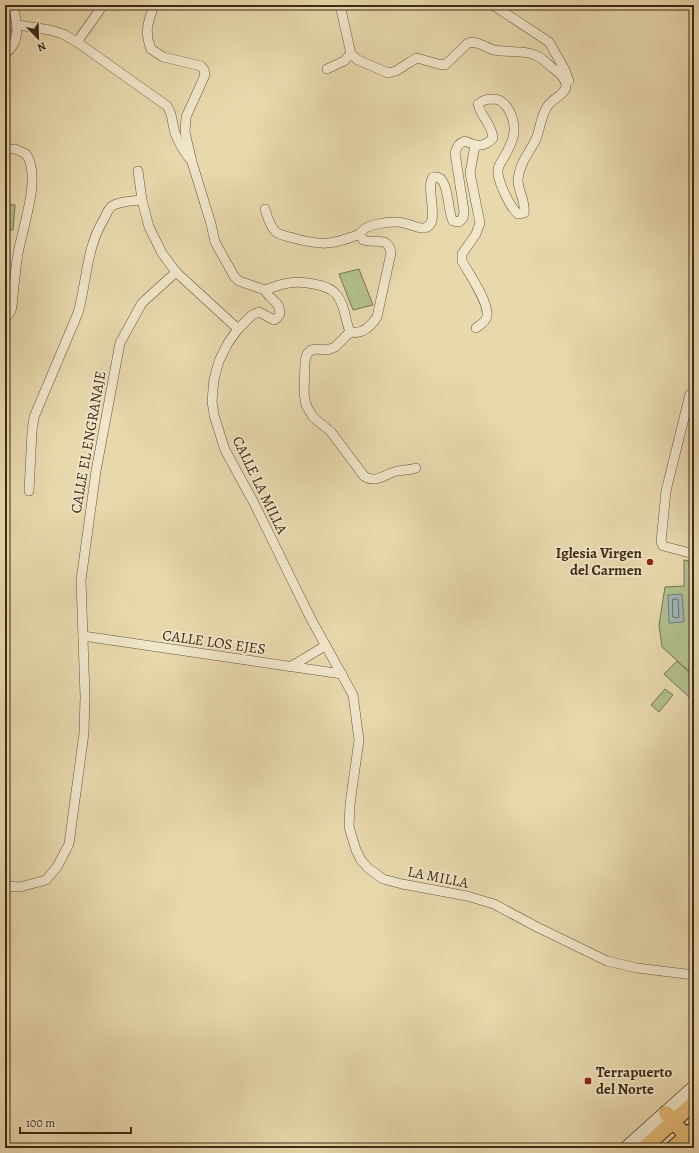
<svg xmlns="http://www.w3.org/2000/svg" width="699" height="1153" font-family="Alegreya,serif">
	<rect width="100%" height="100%" fill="#e8d9ad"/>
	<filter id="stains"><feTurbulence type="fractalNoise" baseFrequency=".005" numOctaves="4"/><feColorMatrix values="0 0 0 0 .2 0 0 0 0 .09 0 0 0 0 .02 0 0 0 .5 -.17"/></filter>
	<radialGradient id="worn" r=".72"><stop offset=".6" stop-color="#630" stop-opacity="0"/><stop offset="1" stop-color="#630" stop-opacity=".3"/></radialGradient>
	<g fill="#b1c08e" stroke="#787452">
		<polygon points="5,5 8,5 13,28 5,42"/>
		<polygon points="5,204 15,205 13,230 5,230"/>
		<polygon points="359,269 373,305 353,310 339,274"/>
		<polygon points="684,560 694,562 694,676 662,647 659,625 665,587 684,586"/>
		<polygon points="677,661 694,677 694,694 690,698 664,674"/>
		<polygon points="665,689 673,695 659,712 651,705"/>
	</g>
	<polygon fill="#9eb7b7" stroke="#787e77" points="682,594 684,622 669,623 668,595"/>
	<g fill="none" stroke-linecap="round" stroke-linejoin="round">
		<polygon stroke="#6e7066" stroke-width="1" points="673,599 677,599 678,600 679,617 678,618 673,617"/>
		<defs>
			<g id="street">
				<path d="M154 5C148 22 144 32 151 49L163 57 201 66 204 70 205 75 186 117 185 132 192 162 211 224 215 242 234 276 239 281 265 290"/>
				<path d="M340 5 351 54 358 60 388 73 396 71 410 62 417 58 438 64 445 65 468 43C477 40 486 48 494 50 509 53 525 49 539 57 544 60 549 65 554 69 559 73 565 77 566 85 567 94 551 99 547 107 541 116 540 129 536 139 529 153 519 164 518 180 518 192 526 201 524 213L518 214C510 207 499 184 498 173 497 168 500 164 503 159 513 142 519 130 509 110 506 105 502 100 495 99 488 99 484 99 478 104 481 117 492 124 493 138 484 148 476 146 465 141 459 143 457 146 455 153L464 211 463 218 459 222 453 221C447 213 450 173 433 177 424 189 444 229 421 228 414 227 405 222 397 222 388 222 364 224 360 234L363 240C375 244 388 235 391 253L377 317C371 326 362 335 350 332"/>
				<polyline points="493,5 549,42 565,70 569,81"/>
				<path d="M18 25 50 30 63 34 77 42 167 106C173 114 172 124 175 133 178 142 183 150 189 158"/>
				<polyline points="77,42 99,11 102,5"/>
				<path d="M5 54C22 41 17 22 13 5"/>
				<polyline points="327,69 344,61 351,54"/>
				<path d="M475 145 470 173 480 223 476 234 462 254V261C469 274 489 302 487 316 486 322 480 325 476 328"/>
				<path d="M5 149H15L26 154C42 177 22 228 18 254 15 271 14 288 12 306L11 311 5 319"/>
				<polyline points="138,171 142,200 149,227 162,253 176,272 238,329"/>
				<path d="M265 209C267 216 270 226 275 231 280 236 287 236 293 238 322 246 332 245 360 234"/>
				<path d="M265 290C270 301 280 300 280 314L277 318 274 320 259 312 252 315 238 329 228 343 219 361 214 379 212 401 214 415 225 450 254 503 311 619 353 695 359 740 350 804 349 827 356 850 361 860 368 868 383 879 402 884 467 896 494 904 537 927 607 961 637 968 694 975"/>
				<path d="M265 290C273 287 281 284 289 283 301 281 328 284 336 294 345 304 345 320 350 332"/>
				<path d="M350 332 335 347 327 350 316 349 311 350 307 354 305 361 304 393 306 405 313 417 331 432 364 476C376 484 385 474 397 471 404 470 410 470 416 468"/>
				<polyline points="690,394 666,491 661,542 663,546 667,547 694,554"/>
				<path d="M29 491 32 431 34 417 78 313C87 281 86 248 104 219 106 215 108 209 112 206 120 201 134 201 142 200"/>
				<polyline points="83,636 342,674"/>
				<polyline points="290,667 325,646"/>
				<polyline points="5,886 20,887 46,880 57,867 69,844 84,733 85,697 81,580 96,471 120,343 142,303 176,272"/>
			</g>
			<polyline id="secondary" points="626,1148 694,1087"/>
			<g id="primary">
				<polyline points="666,1113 686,1136"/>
				<polyline points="644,1148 694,1103"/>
				<polyline points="673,1148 694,1129"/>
			</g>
		</defs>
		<use href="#street" stroke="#68553c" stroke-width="10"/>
		<use href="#secondary" stroke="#3e2916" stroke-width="14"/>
		<use href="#primary" stroke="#3e2916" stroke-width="16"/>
		<use href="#street" stroke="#f0e6ca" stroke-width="9"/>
		<use href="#secondary" stroke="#f0e6ca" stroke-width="13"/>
		<use href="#primary" stroke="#e4bc76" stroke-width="14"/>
	</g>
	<g fill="#8f2418" stroke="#f0e6ca" stroke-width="1.5">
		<circle cx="650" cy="562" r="4"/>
		<rect x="584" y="1077" width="8" height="8" rx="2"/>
	</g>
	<g text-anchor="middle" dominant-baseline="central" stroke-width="3.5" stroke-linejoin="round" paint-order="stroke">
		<g font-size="15" fill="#3e2916" stroke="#f0e6ca">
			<text transform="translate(88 442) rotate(-80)">CALLE EL ENGRANAJE</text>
			<text transform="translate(260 485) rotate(64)">CALLE LA MILLA</text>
			<text transform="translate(214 642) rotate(8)">CALLE LOS EJES</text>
			<text transform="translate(438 877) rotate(11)">LA MILLA</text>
		</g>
		<g font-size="15" font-weight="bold" fill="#3e2916" stroke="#f0e6ca" text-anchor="end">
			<text x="642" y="553">Iglesia Virgen<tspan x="642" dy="17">del Carmen</tspan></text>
			<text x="596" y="1072" text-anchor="start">Terrapuerto<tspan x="596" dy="17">del Norte</tspan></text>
		</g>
	</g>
	<rect width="699" height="1153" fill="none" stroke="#e8d9ad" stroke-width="20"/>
	<rect x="6" y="6" width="687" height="1141" fill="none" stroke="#3e2916" stroke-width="2"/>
	<rect x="10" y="10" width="679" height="1133" fill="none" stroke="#3e2916"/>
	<g transform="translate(38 38) rotate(157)" stroke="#f0e6ca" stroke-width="3" paint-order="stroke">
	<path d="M0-3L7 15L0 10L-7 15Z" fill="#3e2916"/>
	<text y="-6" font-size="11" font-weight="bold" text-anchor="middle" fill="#3e2916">N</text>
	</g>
	<path d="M20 1127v6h111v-6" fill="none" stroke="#3e2916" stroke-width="2"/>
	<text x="26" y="1127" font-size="12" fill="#3e2916" stroke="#f0e6ca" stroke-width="3" paint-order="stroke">100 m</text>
	<rect width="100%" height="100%" filter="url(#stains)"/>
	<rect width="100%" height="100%" fill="url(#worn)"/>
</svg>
